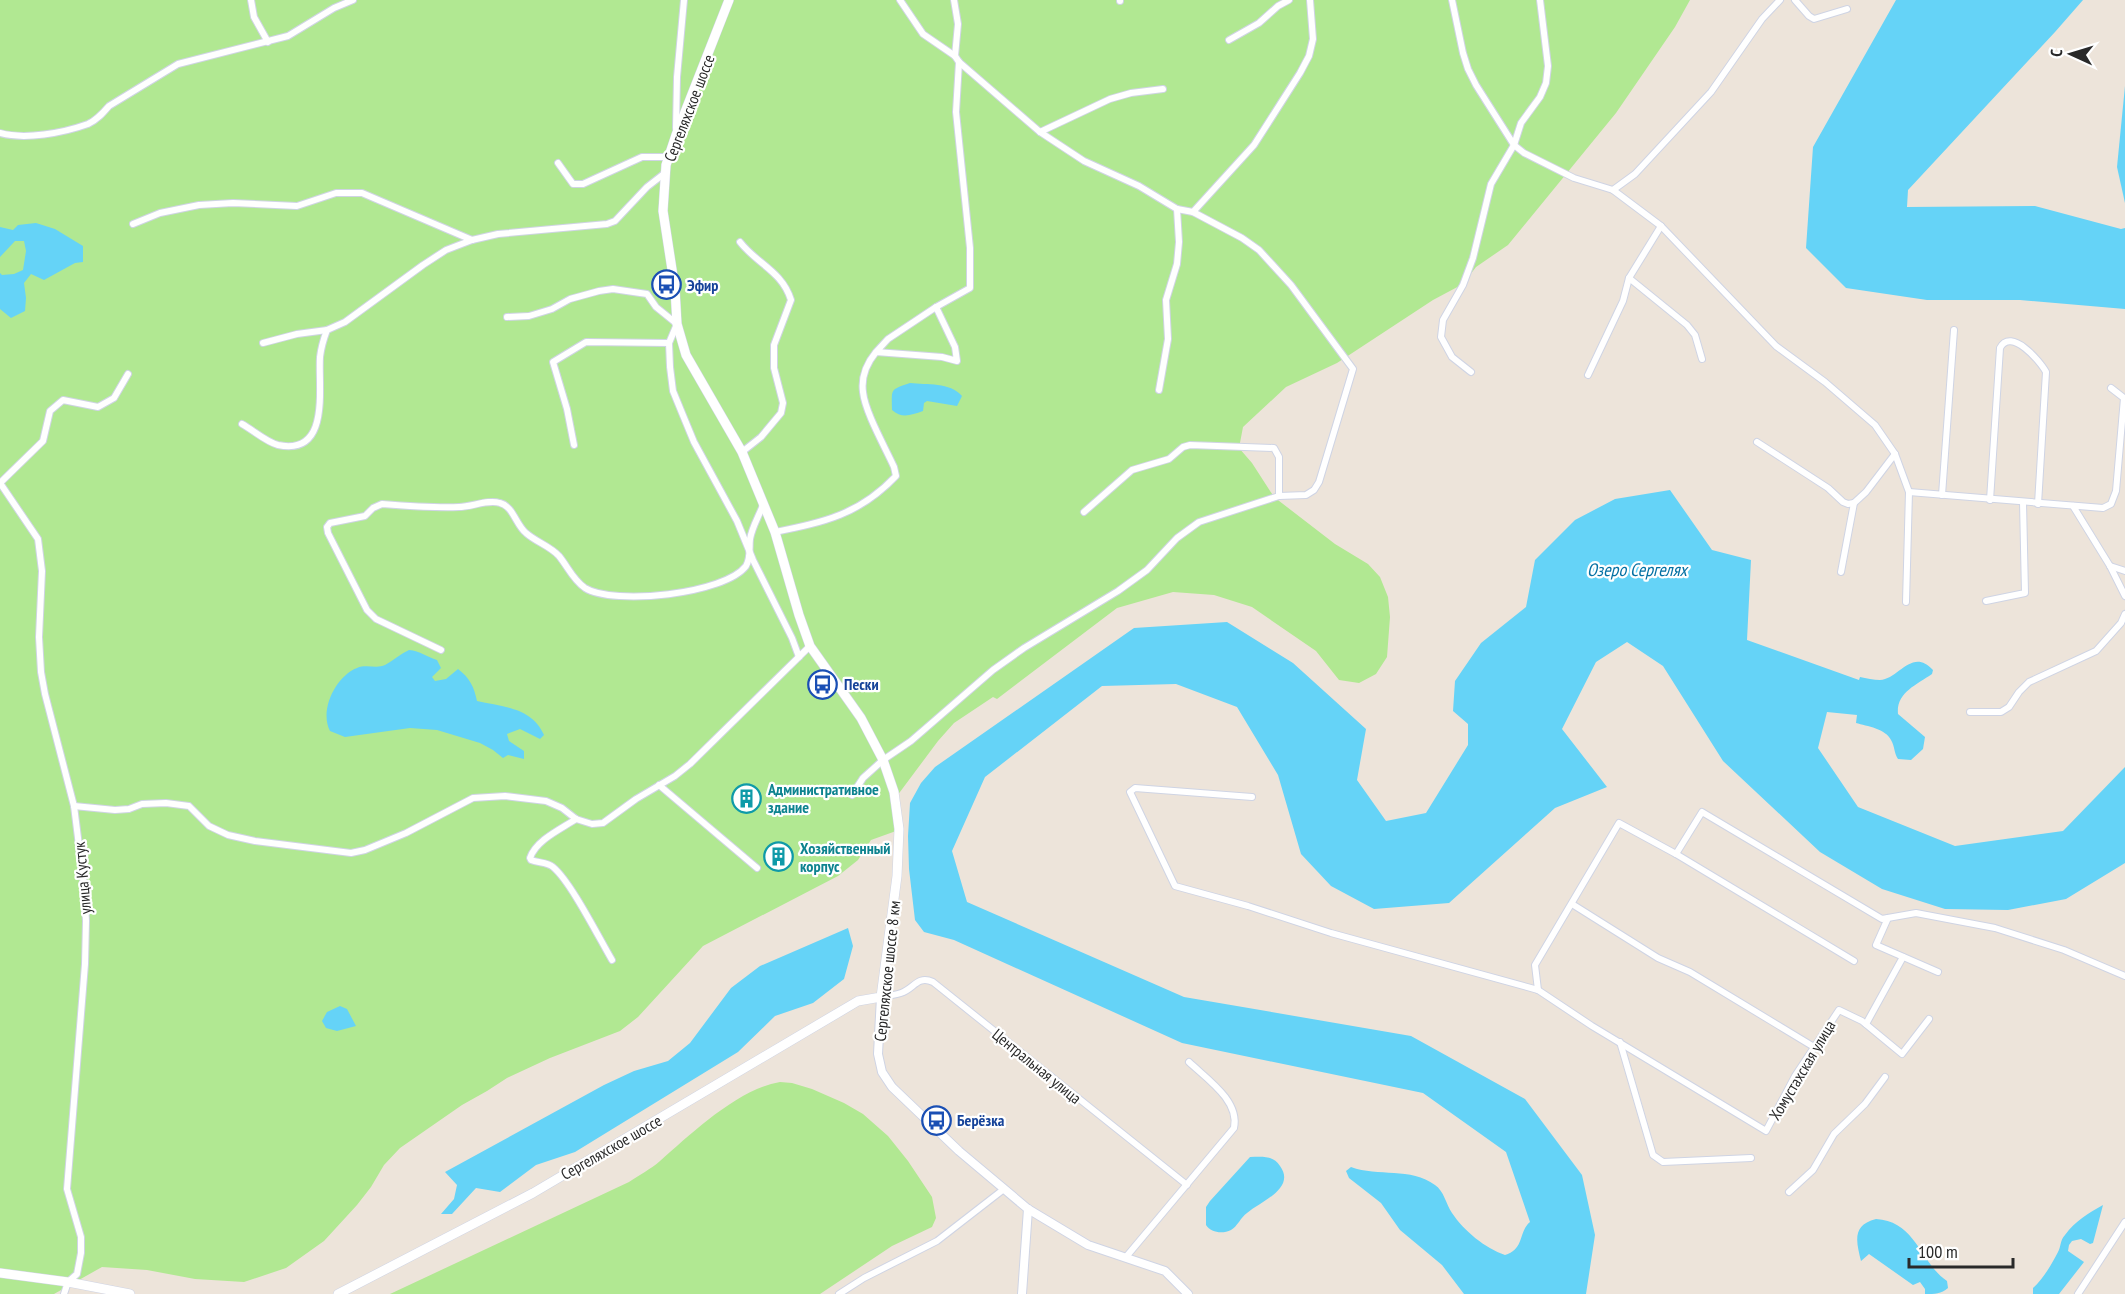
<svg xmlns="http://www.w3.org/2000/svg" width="2125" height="1294" font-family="'PT Sans Narrow',sans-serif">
	<rect width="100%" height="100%" fill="#ede4da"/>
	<g fill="#b1e892">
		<polygon points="0,0 1690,0 1675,27 1616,113 1508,245 1476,267 1463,284 1433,300 1337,363 1286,387 1243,427 1239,448 1252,463 1274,497 1335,544 1368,564 1380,577 1388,597 1390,617 1387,657 1376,674 1359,683 1339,680 1316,651 1252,607 1214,595 1173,592 1117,608 997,699 993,697 954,723 938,741 894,800 896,831 871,840 858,860 838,876 703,946 638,1017 620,1031 550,1058 507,1078 487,1091 462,1105 400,1148 384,1165 371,1187 357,1205 324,1241 286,1268 244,1282 195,1279 147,1270 102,1267 54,1294 0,1294"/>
		<path d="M780 1082 792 1083 812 1089 844 1103 863 1114 888 1136 908 1161 932 1197 936 1218 932 1227 892 1246 820 1294H390L629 1182C639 1175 651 1169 660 1161 692 1133 738 1089 780 1082Z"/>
	</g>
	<g fill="#65d3f7">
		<polygon points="1896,0 2083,0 2055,32 1908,190 1907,207 2035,206 2121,229 2125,228 2125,309 2020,300 1927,300 1846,288 1806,248 1813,147"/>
		<polygon points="2125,86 2125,203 2117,167"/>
		<polygon points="36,223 55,229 83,246 83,262 75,263 44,280 31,274 24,283 26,298 25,311 11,318 0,309 0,273 2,275 14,274 23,270 26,251 24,241 15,241 0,257 0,227 13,230 18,225"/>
		<path d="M910 383C927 385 950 382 962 396L957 406 927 401 924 403 923 411C911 415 902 419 892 410 892 389 889 390 910 383Z"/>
		<path d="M1670 490 1712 550 1751 560 1747 640 1859 680 1860 677C1866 678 1874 680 1880 680 1899 679 1912 647 1933 670L1932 674C1916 685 1896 693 1898 714L1925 737 1923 749 1911 760 1898 759C1894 753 1895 747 1891 740 1886 729 1867 726 1856 723L1857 715 1827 712 1818 748 1858 807 1955 846 2063 831 2125 767V863L2066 899 2008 910 1945 909 1882 889 1820 852 1723 761 1663 666 1627 642 1596 662 1562 729 1607 787 1555 808 1449 903 1374 909 1331 886 1301 854 1278 775 1237 707 1176 684 1102 686 985 777 952 851 967 902 1184 997 1411 1036 1525 1099 1582 1175 1595 1235 1586 1294H1464L1442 1265 1400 1230 1381 1203 1349 1178 1346 1171 1351 1167C1378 1177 1411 1167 1435 1185 1444 1191 1446 1204 1452 1213 1464 1231 1485 1248 1505 1255 1525 1249 1518 1232 1530 1222L1506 1152 1423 1093 1182 1043 954 940 924 932 915 920 909 869 908 836 910 803 921 783 935 767 1134 628 1227 622 1293 663 1366 729 1357 780 1386 821 1426 813 1468 745V724L1453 711 1455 681 1481 643 1526 607 1535 560 1575 520 1615 499Z"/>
		<path d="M409 650C420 651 427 657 437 660L441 668 432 677 435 681 446 679 458 669C470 678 474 687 477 701 503 707 532 707 544 735L540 739 520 729 507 734 509 741 524 751V759L508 755 503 758 493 750 480 743 437 730 410 728 345 737 330 731C319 710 336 676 357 668 366 664 377 669 385 665 393 661 400 654 409 650Z"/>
		<polygon points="848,928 853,946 844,979 813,1003 775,1016 738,1052 575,1152 536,1165 500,1192 476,1188 452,1214 441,1214 454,1199 457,1185 445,1172 604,1085 634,1071 668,1061 690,1043 731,988 760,966"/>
		<polygon points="340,1006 347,1009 356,1026 337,1031 326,1028 322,1021 327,1012"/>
		<path d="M1250 1157C1262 1157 1273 1155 1280 1166 1296 1188 1262 1201 1247 1213 1241 1217 1237 1227 1231 1230 1223 1234 1211 1233 1206 1225V1207L1210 1201Z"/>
		<path d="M2103 1205 2093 1243 2090 1244 2081 1239 2072 1241 2069 1245 2068 1251 2084 1262 2059 1294H2033V1288C2043 1279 2052 1264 2058 1252 2061 1247 2060 1240 2065 1235 2075 1221 2089 1213 2103 1205Z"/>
		<path d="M1876 1219C1916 1221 1921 1264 1947 1281L1948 1288C1941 1294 1935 1294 1925 1294V1289L1920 1282 1913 1285 1869 1254 1861 1261C1856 1241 1852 1225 1876 1219Z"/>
	</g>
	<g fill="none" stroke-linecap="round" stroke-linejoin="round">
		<defs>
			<g id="minor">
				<polyline points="251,0 254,17 268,42"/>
				<polyline points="954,0 958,24 955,56"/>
				<polyline points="1452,0 1463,53 1468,69 1476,85 1514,145 1524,153 1574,178 1613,190 1661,226 1776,346 1825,382 1875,425 1895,454 1909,492 1906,602"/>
				<polyline points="1795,0 1809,16 1814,19 1847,9"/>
				<polyline points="1120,1 1120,0"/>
				<polyline points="1229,40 1259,23 1278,6 1289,0"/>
				<polyline points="676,128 677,77 684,0"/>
				<polyline points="1040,132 1110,99 1131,93 1163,89"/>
				<path d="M0 133C25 140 63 133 88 124 97 120 103 113 109 106L178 64 288 36 334 8 353 0"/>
				<polyline points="558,163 573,184 583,184 642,157 669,157"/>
				<polyline points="1613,190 1635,174 1711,92 1762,19 1780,0"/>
				<polyline points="1193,212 1254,145 1300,73 1309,56 1313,39 1310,0"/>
				<polyline points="133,224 160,213 199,205 233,203 297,206 336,193 362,193 472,240"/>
				<path d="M740 242C757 264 782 271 791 300L774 345V368L783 403 781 413 761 437 742 452"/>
				<polyline points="1629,278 1687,325 1695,335 1702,359"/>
				<polyline points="936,307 970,288 970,248 956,112 959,62"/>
				<polyline points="507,317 529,316 552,309 570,299 599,291 613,289 647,294 656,307 677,324 669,343 670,367 673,391 682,413 694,442 737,521 753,560 792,638 799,657"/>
				<polyline points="263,343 297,334 327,330 345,322 423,265 446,250 472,240 498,234 607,224 615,221 647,187 665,173"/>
				<polyline points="1471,372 1452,357 1441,337 1443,320 1463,285 1473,258 1491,184 1514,145 1521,123 1540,97 1546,83 1548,66 1540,0"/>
				<polyline points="1588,375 1623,301 1629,278 1661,226"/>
				<polyline points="1159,390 1168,339 1166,300 1177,264 1179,242 1177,209"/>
				<path d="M242 424C253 430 266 442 278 445 331 456 318 388 320 357 321 348 324 338 327 330"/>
				<polyline points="1757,442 1828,488 1843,502 1848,504 1854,503"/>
				<polyline points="574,445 567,409 553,362 586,342 669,343"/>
				<polyline points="0,483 38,539 42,571 39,637 41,672 45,694 74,806 84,886 86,921 85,964 67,1189 81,1237 81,1253 77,1274 68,1282 64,1294"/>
				<polyline points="0,483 43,441 50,411 63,400 98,407 114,398 128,374"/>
				<polyline points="1909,492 2103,508 2111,504 2116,491 2124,398 2111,388"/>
				<polyline points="1942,495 1954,330"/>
				<path d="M1990 500 2000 348C2011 327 2040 361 2046 372L2038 504"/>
				<polyline points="2073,506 2110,566 2125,596"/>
				<polyline points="1084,512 1132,470 1169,459 1183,447 1190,445 1274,448 1279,457 1279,496"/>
				<path d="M775 532C824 522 859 515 896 476L894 467C885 447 865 412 863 392 861 377 867 363 876 352L942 357 957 361 955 347 936 307 888 339 876 352"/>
				<polyline points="2110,566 2125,571"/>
				<polyline points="1841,572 1854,503 1866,492 1895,454"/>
				<polyline points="1986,601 2025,593 2023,502"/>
				<path d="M441 650 376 619 367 610 328 533 327 527 330 523 365 516 373 508 382 504C407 506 434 508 459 507 472 507 488 499 500 503 513 506 516 525 526 533 536 542 550 546 559 556 568 567 573 580 585 588 614 606 725 594 746 566 751 558 749 548 750 539 752 527 759 516 763 505"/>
				<polyline points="1970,712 2001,712 2009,707 2019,692 2029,682 2096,651 2121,623 2125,614"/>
				<polyline points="659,785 757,868"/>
				<polyline points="852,795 863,778 883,760 911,741 993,670 1024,648 1118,591 1147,570 1177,538 1199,522 1279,496 1306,495 1314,490 1319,482 1353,369 1291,285 1259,250 1242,238 1193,212 1177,209 1139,186 1084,161 1040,132 959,62 955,56 923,34 900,0"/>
				<polyline points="1252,797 1135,788 1130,792 1175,886 1248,906 1331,933 1538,990 1592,1026 1766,1131 1795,1076 1839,1010 1862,1021 1902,1054 1929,1019"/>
				<polyline points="74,806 115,810 129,809 142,804 166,803 189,806 209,826 228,835 255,841 351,853 365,850 406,833 473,798 505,796 546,801 562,808 576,819 592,824 603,823 636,799 675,776 690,764 810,646"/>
				<path d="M576 819C561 829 536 840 530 858L531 860C538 863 547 862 553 867 571 882 599 938 612 960"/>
				<polyline points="1676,854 1702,812 1882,919 1916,913 1995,928 2064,950 2125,976"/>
				<polyline points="1572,904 1658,958 1690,972 1814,1047"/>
				<polyline points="1888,918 1876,945 1938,972"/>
				<polyline points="1538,990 1535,965 1619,823 1676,854 1854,961"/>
				<path d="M881 997C888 996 895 995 901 993 914 989 917 975 933 982L1187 1185"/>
				<polyline points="1866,1024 1903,957"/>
				<polyline points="1620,1042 1653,1155 1663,1162 1751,1158"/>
				<polyline points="1789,1192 1813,1170 1834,1134 1865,1104 1885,1077"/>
				<path d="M1126 1257 1234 1128C1240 1101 1207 1079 1189 1062"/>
				<polyline points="839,1294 864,1278 937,1241 1004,1189"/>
				<polyline points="2078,1294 2125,1222"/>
			</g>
			<g id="tertiary">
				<polyline points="881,997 878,1054 882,1072 892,1087 959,1151 1028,1209 1088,1245 1165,1271 1188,1294"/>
				<polyline points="1022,1294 1028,1209"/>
			</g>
			<g id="secondary">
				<polyline points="0,1273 68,1282 130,1294"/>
				<polyline points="338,1294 533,1193 858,1001 881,997 897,876 899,829 894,792 883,760 861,718 810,646 799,615 775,532 742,452 686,355 677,324 675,289 663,211 666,165 676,135 729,0"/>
			</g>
		</defs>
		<use href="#minor" stroke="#cfd4e4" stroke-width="8"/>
		<use href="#tertiary" stroke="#cfd4e4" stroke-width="10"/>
		<use href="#secondary" stroke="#cfd4e4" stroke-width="10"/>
		<use href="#minor" stroke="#fff" stroke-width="6"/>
		<use href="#tertiary" stroke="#fff" stroke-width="8"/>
		<use href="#secondary" stroke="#fff" stroke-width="9"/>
	</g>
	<defs>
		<symbol id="bus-ring" viewBox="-11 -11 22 22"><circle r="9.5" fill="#fff" stroke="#1a4fb4" stroke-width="1.5"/><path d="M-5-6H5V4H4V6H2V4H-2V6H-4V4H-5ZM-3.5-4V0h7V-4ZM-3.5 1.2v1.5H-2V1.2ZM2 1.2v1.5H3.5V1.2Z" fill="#1a4fb4"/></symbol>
		<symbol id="building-ring" viewBox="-11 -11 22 22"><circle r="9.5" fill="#fff" stroke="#0f9aa8" stroke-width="1.5"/><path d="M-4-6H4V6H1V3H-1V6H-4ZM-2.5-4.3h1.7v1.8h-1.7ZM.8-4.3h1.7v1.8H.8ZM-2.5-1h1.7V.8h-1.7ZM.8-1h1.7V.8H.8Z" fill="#0f9aa8"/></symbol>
	</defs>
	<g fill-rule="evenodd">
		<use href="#bus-ring" x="650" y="268" width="33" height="33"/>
		<use href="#bus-ring" x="806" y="668" width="33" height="33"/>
		<use href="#building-ring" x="730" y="782" width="33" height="33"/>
		<use href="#building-ring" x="762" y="840" width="33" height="33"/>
		<use href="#bus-ring" x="920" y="1104" width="33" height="33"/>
	</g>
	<g text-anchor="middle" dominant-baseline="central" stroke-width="4.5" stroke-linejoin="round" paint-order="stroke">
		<g font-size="16" fill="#292929" stroke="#fff">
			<text transform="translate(689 108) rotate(-69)">Сергеляхское шоссе</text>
			<text transform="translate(82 878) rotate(-95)">улица Кустук</text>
			<text transform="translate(887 971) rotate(-84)">Сергеляхское шоссе 8 км</text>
			<text transform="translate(1037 1066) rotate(39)">Центральная улица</text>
			<text transform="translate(1802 1070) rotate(-59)">Хомустахская улица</text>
			<text transform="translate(611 1147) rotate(-30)">Сергеляхское шоссе</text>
		</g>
		<g font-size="16" font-weight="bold" fill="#164399" stroke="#fff" text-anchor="start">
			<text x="687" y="285">Эфир</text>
			<text x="844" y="684">Пески</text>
			<text x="957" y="1120">Берёзка</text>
		</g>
		<g font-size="16" font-weight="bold" fill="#0d838f" stroke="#fff" text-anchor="start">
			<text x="768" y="789">Административное<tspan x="768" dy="18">здание</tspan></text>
			<text x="800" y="848">Хозяйственный<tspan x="800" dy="18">корпус</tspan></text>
		</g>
		<g font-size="18" font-style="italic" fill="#0470a3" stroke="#fff">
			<text x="1637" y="569">Озеро Сергелях</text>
		</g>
	</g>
	<g transform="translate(2071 54) rotate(274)" stroke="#ffffff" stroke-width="4.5" paint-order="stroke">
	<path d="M0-4.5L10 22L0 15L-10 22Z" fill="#292929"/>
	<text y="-9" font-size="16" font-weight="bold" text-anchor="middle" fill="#292929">С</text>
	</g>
	<path d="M1909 1258v9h104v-9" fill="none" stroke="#292929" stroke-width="3"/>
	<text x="1918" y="1258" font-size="18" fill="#292929" stroke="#ffffff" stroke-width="4.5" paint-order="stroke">100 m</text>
</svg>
